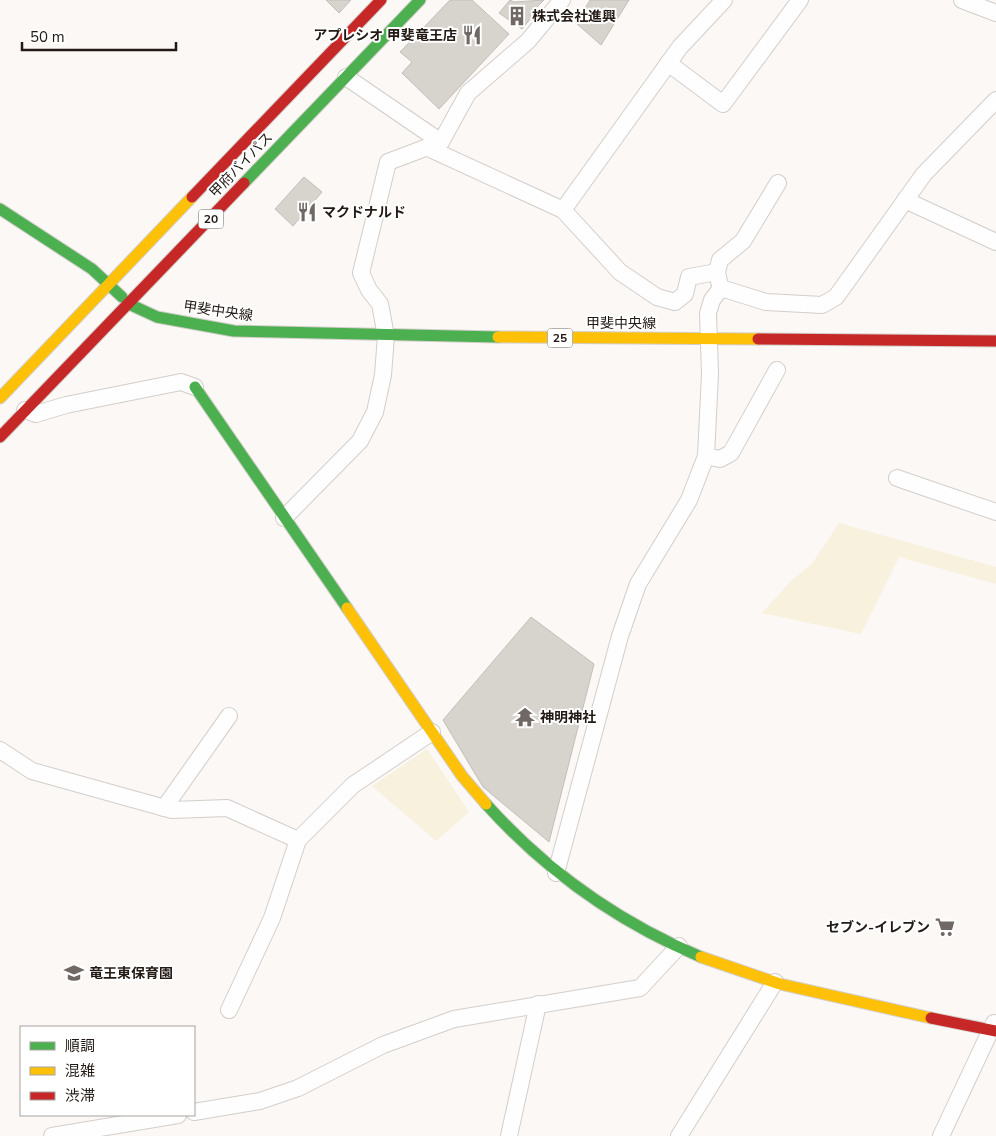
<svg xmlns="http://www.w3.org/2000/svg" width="996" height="1136" font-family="'Nunito Sans','Noto Sans JP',sans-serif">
	<rect width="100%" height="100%" fill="#fbf8f6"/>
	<g fill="#f7f1dd">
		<polygon points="839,523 996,567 996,584 899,557 861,634 762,613 791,581 812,564"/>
		<polygon points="427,749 469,812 436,841 372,786"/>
	</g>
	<g fill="#d7d3cd" stroke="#c2beb9">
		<polygon points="326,0 351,0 339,13"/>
		<polygon points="450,0 472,0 509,34 439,109 402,73 412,62 400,52"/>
		<polygon points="510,0 514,2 544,0 530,14 531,18 522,29 499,13"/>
		<polygon points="590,0 629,0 601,45 576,23"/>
		<polygon points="304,177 322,192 293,226 275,209"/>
		<polygon points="531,617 594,664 549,842 483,787 443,720"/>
	</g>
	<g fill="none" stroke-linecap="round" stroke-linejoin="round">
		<defs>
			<g id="street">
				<polyline points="962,0 996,13"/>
				<polyline points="668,63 723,104 800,0"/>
				<polyline points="346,77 441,142"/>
				<polyline points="428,148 563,210 620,272 657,297 675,302 685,294 689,277 717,272"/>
				<polyline points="905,200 996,242"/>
				<polyline points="563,210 680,47 724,0"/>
				<polyline points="719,282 717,272 720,260 743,241 778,183"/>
				<polyline points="25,410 36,414 66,405 181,382 195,387"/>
				<polyline points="706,456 720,459 731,453 777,370"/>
				<polyline points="897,478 996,512"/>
				<polyline points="284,518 360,441 375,412 383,375 386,336 380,304 369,290 361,273 388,162 441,142 468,93 528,41 562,0"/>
				<polyline points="0,750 32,771 172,810 227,808 298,840 353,785 432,732"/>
				<polyline points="164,808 229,716"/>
				<polyline points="556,873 620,636 638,584 689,500 706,456 710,374 708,313 712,300 721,288 766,302 822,305 836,297 924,174 996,100"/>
				<polyline points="229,1010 272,918 298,840"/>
				<polyline points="194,1112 260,1101 298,1088 383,1045 454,1019 640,988 679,946"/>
				<polyline points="52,1136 178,1115"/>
				<polyline points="509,1136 538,1004"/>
				<polyline points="679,1136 775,982"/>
				<polyline points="941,1136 994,1023"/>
			</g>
			<g id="fast">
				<polyline points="244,183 420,0"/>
				<polyline points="0,209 92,269 122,297"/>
				<polyline points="129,304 157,317 234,331 498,337"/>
				<polyline points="195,387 347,608"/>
				<path d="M486 804C546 871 618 922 701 957"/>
			</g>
			<g id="slow">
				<polyline points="498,337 758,339"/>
				<polyline points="0,398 192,197"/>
				<polyline points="347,608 462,776 486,804"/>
				<polyline points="701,957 780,984 931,1018"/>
			</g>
			<g id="jam">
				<polyline points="192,197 381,0"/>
				<polyline points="758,339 996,341"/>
				<polyline points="0,437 244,183"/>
				<polyline points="931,1018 996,1031"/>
			</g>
		</defs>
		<use href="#street" stroke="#d3ceca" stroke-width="18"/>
		<use href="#fast" stroke="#d3ceca" stroke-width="13"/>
		<use href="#slow" stroke="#d3ceca" stroke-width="13"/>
		<use href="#jam" stroke="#d3ceca" stroke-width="13"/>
		<use href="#street" stroke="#fefefe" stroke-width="16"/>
		<use href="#fast" stroke="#4caf50" stroke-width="11"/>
		<use href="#slow" stroke="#ffc107" stroke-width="11"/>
		<use href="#jam" stroke="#c62828" stroke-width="11"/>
	</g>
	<defs>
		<symbol id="building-bare" viewBox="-9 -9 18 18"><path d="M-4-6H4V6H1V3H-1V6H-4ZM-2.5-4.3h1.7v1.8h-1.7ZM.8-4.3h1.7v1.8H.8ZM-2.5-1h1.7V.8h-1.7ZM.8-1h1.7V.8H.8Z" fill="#6f6864" stroke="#fff" stroke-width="2.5" paint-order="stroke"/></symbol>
		<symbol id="restaurant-bare" viewBox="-9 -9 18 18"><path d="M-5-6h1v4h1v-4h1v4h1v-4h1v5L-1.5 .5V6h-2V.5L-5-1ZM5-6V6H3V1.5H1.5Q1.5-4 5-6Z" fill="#6f6864" stroke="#fff" stroke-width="2.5" paint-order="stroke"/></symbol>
		<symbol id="temple-bare" viewBox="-9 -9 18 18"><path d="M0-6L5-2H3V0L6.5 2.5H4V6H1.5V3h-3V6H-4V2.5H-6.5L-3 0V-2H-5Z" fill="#6f6864" stroke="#fff" stroke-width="2.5" paint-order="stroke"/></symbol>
		<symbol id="supermarket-bare" viewBox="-9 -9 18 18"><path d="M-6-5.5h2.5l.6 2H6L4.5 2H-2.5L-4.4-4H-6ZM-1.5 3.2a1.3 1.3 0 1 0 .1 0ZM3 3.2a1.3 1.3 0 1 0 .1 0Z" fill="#6f6864" stroke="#fff" stroke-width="2.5" paint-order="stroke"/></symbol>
		<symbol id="school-bare" viewBox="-9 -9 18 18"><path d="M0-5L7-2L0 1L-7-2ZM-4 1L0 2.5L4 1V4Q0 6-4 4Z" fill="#6f6864" stroke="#fff" stroke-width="2.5" paint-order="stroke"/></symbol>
	</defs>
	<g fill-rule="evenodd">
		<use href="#building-bare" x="503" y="2" width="28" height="28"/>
		<use href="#restaurant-bare" x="458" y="21" width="28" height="28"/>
		<use href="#restaurant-bare" x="293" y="198" width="28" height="28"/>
		<use href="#temple-bare" x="511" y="703" width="28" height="28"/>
		<use href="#supermarket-bare" x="931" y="913" width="28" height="28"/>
		<use href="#school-bare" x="60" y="959" width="28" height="28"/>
	</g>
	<g text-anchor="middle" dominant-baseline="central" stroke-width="4" stroke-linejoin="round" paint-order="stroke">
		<g fill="#fff" stroke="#655f5b" stroke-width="1">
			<rect x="198.5" y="209.5" width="25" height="19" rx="4"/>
			<rect x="547.5" y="328.5" width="25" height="19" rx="4"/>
		</g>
		<g font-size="12" font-weight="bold" fill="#231a15">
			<text x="211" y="219">20</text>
			<text x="560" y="338">25</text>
		</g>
		<g font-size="14" font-weight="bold" fill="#231a15" stroke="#fff" text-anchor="start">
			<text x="532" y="16">株式会社進興</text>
			<text x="457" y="35" text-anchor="end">アプレシオ 甲斐竜王店</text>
			<text x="322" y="212">マクドナルド</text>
			<text x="540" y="717">神明神社</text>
			<text x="930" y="927" text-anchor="end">セブン-イレブン</text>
			<text x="89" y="973">竜王東保育園</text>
		</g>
		<g font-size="14" fill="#231a15" stroke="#fff">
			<text transform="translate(241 165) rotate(-46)">甲府バイパス</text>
			<text transform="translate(218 311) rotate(8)">甲斐中央線</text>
			<text x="621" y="323">甲斐中央線</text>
		</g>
	</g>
	<rect x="20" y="1026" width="175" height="90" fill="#ffffff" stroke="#a7a3a1"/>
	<rect x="30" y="1042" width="25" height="8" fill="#4caf50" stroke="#a7a3a1"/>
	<text x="65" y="1051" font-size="15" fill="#231a15">順調</text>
	<rect x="30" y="1067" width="25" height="8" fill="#ffc107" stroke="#a7a3a1"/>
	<text x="65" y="1076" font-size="15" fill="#231a15">混雑</text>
	<rect x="30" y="1092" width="25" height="8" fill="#c62828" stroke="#a7a3a1"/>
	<text x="65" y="1101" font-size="15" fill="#231a15">渋滞</text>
	<path d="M22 42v8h154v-8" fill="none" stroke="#231a15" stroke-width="2.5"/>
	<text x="30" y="42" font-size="15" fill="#231a15" stroke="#ffffff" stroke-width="4" paint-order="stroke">50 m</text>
</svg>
